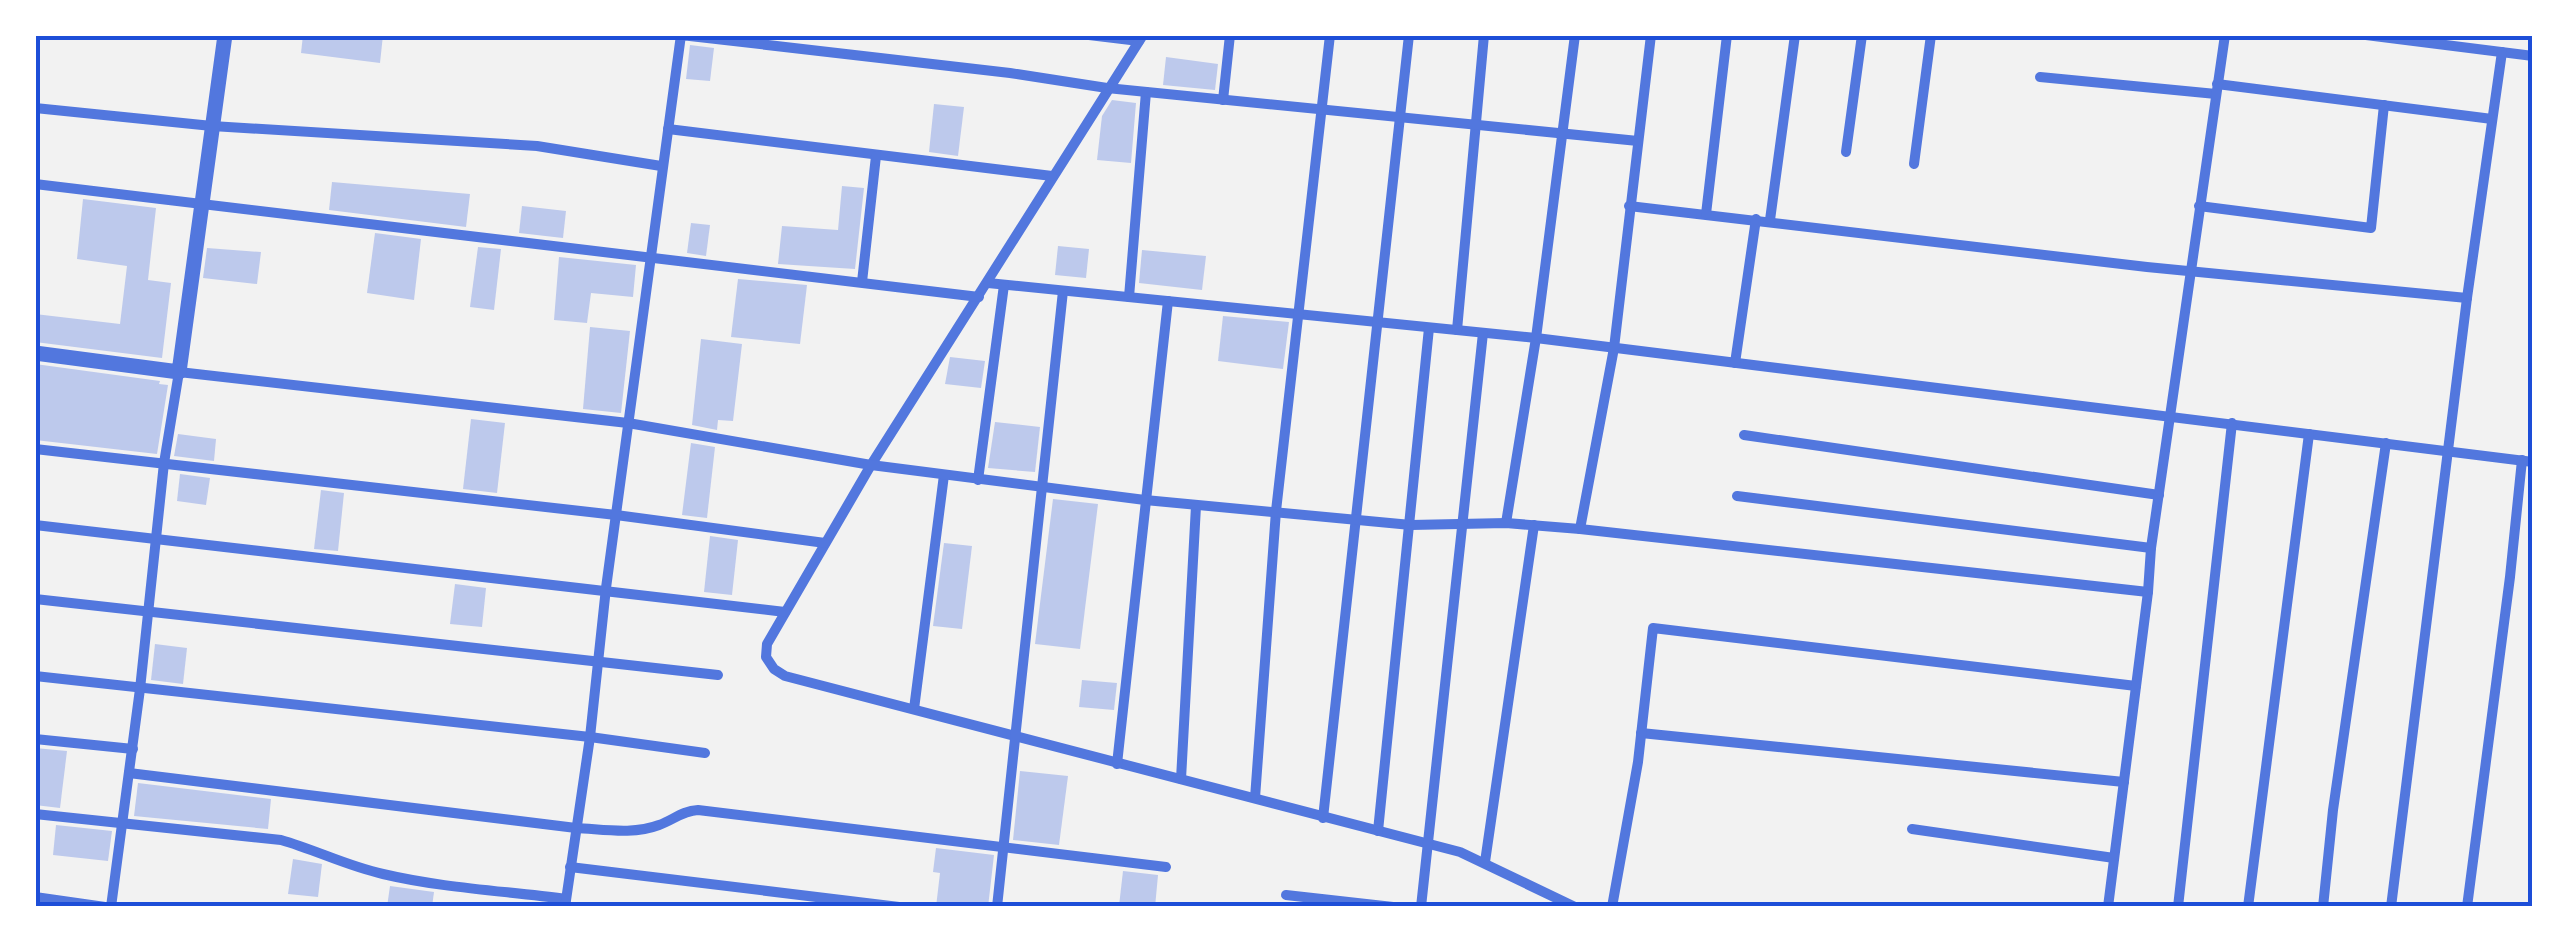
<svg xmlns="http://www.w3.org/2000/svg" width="2568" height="942" font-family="Jost,sans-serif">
	<rect width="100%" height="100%" fill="#f2f2f2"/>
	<g fill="#bdc9ec">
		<polygon points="303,35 383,35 380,63 301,53"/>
		<polygon points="690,45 714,48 710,81 686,79"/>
		<polygon points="1166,57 1218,64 1215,90 1163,85"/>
		<polygon points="1112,100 1136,103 1131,163 1097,160 1102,116"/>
		<polygon points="934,104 964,107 958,156 929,152"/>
		<polygon points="332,182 470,194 466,227 329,210"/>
		<polygon points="842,186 864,188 855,269 778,264 782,226 838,230"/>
		<polygon points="83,199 156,208 148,280 171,283 162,358 35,342 35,314 120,324 127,266 77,259"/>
		<polygon points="522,206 566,211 563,238 519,233"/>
		<polygon points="691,223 710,225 706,256 687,253"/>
		<polygon points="375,233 421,239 414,300 367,293"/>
		<polygon points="1058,246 1089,249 1086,278 1055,275"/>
		<polygon points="478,247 501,249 494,310 470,307"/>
		<polygon points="207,248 261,252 257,284 203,278"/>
		<polygon points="1142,250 1206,256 1202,290 1139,283"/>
		<polygon points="559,257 636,265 633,297 591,293 587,323 554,320"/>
		<polygon points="738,279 807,285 800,344 731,337"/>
		<polygon points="1223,316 1289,322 1283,369 1218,361"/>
		<polygon points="590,327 630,331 621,413 583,409"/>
		<polygon points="701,339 742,344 733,421 718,420 717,430 692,425"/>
		<polygon points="950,357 985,361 981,388 945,384"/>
		<polygon points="35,364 160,381 159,384 168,385 157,454 35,440"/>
		<polygon points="471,419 505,423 497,493 463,489"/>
		<polygon points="995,422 1040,427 1035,472 988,468"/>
		<polygon points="178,434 216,439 214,461 174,456"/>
		<polygon points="691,443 715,447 707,518 682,515"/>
		<polygon points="180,474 210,478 206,505 177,501"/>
		<polygon points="321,490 344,493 338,551 314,549"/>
		<polygon points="1053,499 1098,504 1080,649 1035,644"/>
		<polygon points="710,536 738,540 732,595 704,592"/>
		<polygon points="944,543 972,546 962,629 933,626"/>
		<polygon points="455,584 486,588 482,627 450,624"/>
		<polygon points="155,644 187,648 183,684 151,680"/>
		<polygon points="1082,680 1117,683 1114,710 1079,707"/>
		<polygon points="35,748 67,751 60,808 35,805"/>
		<polygon points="1020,771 1068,776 1059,845 1013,840"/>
		<polygon points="138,783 271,799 268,829 134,816"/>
		<polygon points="56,825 112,831 108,861 53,855"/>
		<polygon points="936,848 994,855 988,907 936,907 940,873 933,872"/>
		<polygon points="293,859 322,864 318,897 288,894"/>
		<polygon points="1123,871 1158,875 1155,907 1119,906"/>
		<polygon points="390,886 434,892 432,907 387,907"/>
	</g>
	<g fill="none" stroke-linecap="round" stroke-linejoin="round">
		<g stroke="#5277de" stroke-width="10">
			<polyline points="1089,35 1139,41"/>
			<polyline points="1143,35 871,465 767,644 766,657 774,669 785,676 1460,852 1575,907"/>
			<polyline points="2366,35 2533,56"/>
			<polyline points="2040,77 2216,94"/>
			<polyline points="2217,84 2492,119"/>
			<polyline points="1223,100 1230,35"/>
			<polyline points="35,108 212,126 537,146 661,166"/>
			<polyline points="668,129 1052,176"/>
			<polyline points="1846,152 1862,35"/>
			<polyline points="1914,164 1931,35"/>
			<polyline points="35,184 979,297"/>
			<polyline points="1629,206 2147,267 2467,298"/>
			<polyline points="2199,206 2371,228 2384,105"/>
			<polyline points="1706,214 1727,35"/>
			<polyline points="1770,220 1795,35"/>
			<polyline points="862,282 876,156"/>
			<polyline points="988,283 1536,338 2533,462"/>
			<polyline points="1129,297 1146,92"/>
			<polyline points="1457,330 1484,35"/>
			<polyline points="1735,363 1756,219"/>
			<polyline points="1744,435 2159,495"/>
			<polyline points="35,449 616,515 825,543"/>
			<polyline points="978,480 1004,285"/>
			<polyline points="1737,496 2151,548"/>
			<polyline points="1506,523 1536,338 1575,35"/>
			<polyline points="35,525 785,612"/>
			<polyline points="1580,529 1614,348 1651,35"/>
			<polyline points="35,599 718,675"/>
			<polyline points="35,676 590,737 705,753"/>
			<polyline points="914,709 944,475"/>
			<polyline points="1641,733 2124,782"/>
			<polyline points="35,739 133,749"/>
			<polyline points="1117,764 1168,301"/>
			<path d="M129 773 576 828C602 829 633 835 659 825 673 820 682 811 698 810L1166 867"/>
			<polyline points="1181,779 1196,506"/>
			<polyline points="1255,798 1276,511 1330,35"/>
			<path d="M35 814 281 840C316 850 347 866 383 874 442 888 506 891 566 899"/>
			<polyline points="1323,818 1409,35"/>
			<polyline points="1912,829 2114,858"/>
			<polyline points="1378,831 1429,328"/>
			<polyline points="1485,862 1534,525"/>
			<polyline points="570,867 899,907"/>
			<polyline points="1286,895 1393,907"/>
			<polyline points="35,897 105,907"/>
			<polyline points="111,907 140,689 164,463 179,372 628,423 871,465 1145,500 1411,525 1506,523 1580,529 2148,592"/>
			<polyline points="565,907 590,737 606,588 681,35 1010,73 1107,88 1638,141"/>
			<polyline points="997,907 1063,291"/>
			<polyline points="1421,907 1483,333"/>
			<polyline points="1612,907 1638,762 1653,628 2136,686"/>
			<polyline points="2108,907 2148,592 2151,548 2225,35"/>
			<polyline points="2178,907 2232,423"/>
			<polyline points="2248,907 2309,434"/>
			<polyline points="2323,907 2333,810 2386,443"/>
			<polyline points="2391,907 2467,298 2502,52"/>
			<polyline points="2467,907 2510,577 2522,460"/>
		</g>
		<polyline stroke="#5277de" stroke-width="15" points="35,353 179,372 225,35"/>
	</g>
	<rect width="2568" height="942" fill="none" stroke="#ffffff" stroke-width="75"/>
	<rect x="38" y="38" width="2492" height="866" fill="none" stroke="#1d4ed8" stroke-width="4"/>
</svg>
